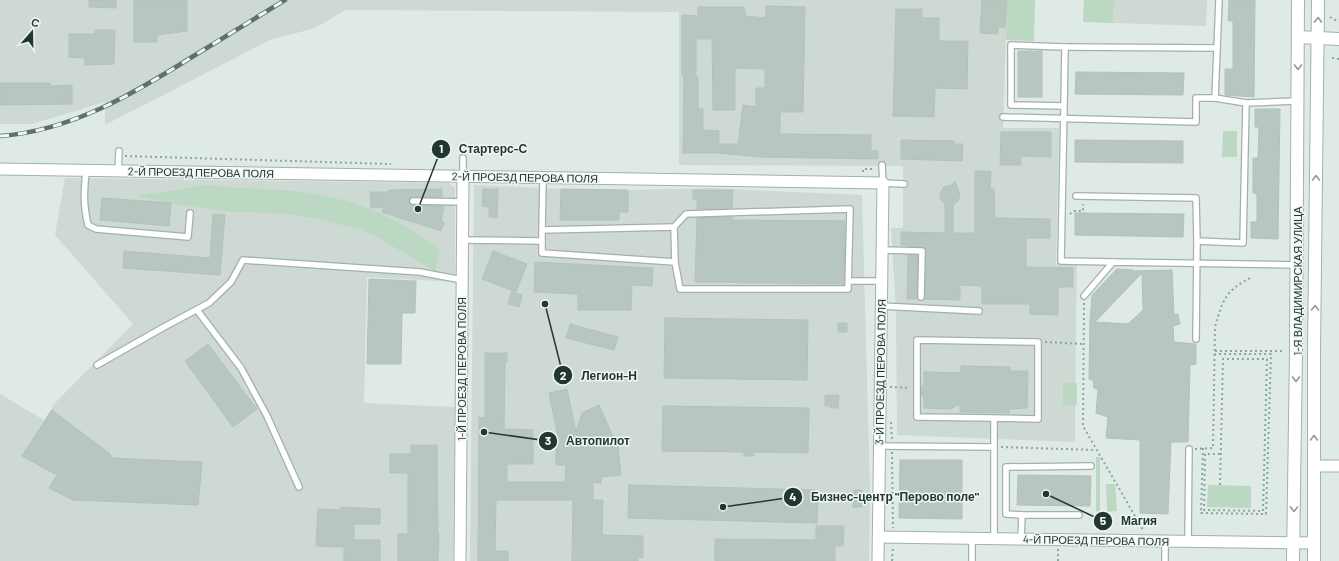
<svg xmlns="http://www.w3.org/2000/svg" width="1339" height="561" font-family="Barlow,sans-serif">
	<rect width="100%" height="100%" fill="#dfe9e5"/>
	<g fill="#ced9d4">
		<polygon points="0,0 1007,0 1003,128 1059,128 1056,264 1077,265 1076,318 1075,442 897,435 896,312 891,228 903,228 903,166 679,165 679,12 346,10 315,28 270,40 105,125 105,102 32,124 0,124"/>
		<polygon points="1114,0 1207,0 1206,26 1113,23"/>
		<polygon points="65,178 449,183 455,188 455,282 367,277 364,403 455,407 453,561 0,561 0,394 44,420 56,402 133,324 55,235"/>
		<polygon points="474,185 561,189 628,190 709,188 862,195 870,489 869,561 470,561"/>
	</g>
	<g fill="#bad8c2">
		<polygon points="1007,0 1035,0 1034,41 1006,40"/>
		<polygon points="1084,0 1114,0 1113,23 1083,22"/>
		<polygon points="1223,131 1237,131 1237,157 1222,157"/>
		<path d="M206 185C234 189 263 188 291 191 350 196 392 215 440 249L435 271 377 237 361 230 327 221 288 214 223 211 181 205 136 196Z"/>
		<rect x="1063" y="383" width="14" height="22"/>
		<rect x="1096" y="457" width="4" height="73"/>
		<polygon points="1106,484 1115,484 1117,511 1107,512"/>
		<polygon points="1208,485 1251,486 1251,508 1207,507"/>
	</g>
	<g fill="#b8c6c0" stroke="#b2c2bb" fill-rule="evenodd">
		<polygon points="89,0 116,0 116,8 89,7"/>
		<polygon points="134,0 187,0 187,31 157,35 157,42 134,42"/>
		<polygon points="982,0 1007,0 1005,28 998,27 998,34 980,33"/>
		<polygon points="1229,0 1255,0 1254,97 1225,95 1225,69 1233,69 1233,21 1228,21"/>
		<path d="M766 6 805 7 803 112H780V134L871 135V151H878V159L761 157 719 153H683L684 76H682V15L698 16V7H744L746 16 766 18ZM696 39H712L713 110H735V68L765 69V88H756V107L743 105 738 144H719V131L703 130V109H698V77H696Z"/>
		<polygon points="896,9 922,9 922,18 939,18 939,41 968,41 967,89 935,88 934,117 893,116"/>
		<polygon points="95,30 115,30 114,64 85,65 85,58 69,57 69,34 95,34"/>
		<rect x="1018" y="51" width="24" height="46"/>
		<polygon points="1076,72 1184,73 1183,95 1075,94"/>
		<polygon points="0,83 50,83 50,86 72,85 72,104 0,105"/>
		<polygon points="1255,109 1280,109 1278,239 1251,238 1251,222 1257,222 1257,194 1253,193 1253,158 1258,158 1259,127 1255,127"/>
		<polygon points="1001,132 1051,132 1051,157 1021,156 1021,165 1000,165"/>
		<polygon points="901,140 954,141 954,144 963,144 962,161 901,159"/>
		<polygon points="1075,140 1183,141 1183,163 1075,162"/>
		<polygon points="975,171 991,171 990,189 994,189 995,218 1050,219 1050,238 1026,238 1026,267 1073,268 1073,287 1058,287 1058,315 1030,314 1030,304 982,304 982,286 960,285 960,300 925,299 926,249 922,247 907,246 907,245 901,245 901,232 945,233 945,204 940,198 940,193 944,187 952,185 955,181 960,195 958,201 953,205 953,233 975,233"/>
		<polygon points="442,189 442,197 413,197 411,198 409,201 410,203 413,205 444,206 441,221 444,222 441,231 382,212 384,207 371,208 370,192 389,192 389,190"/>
		<polygon points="483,189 498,189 497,218 489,217 489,207 482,206"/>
		<polygon points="561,189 628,190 628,212 619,212 619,220 560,220"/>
		<polygon points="693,190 733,190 732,208 697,209 697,199 693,199"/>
		<polygon points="102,198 171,203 169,226 100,220"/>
		<polygon points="1075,213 1184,214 1183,237 1075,235"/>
		<polygon points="213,214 225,215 220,275 123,268 124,251 210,258"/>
		<polygon points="732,217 732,220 845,221 844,284 695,282 697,218"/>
		<polygon points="493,251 527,264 516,292 482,279"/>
		<polygon points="908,255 918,255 917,299 907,299"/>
		<polygon points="535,262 653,268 652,286 632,285 631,310 578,310 578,294 534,292"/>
		<path d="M1117 269 1133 270 1132 271 1172 270 1174 315 1178 314 1180 324 1173 326 1174 342 1196 344V364L1190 365 1188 442H1171L1168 514 1140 513V440L1106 438 1108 417 1096 413 1098 389 1094 388 1093 380 1089 379 1090 321 1092 295ZM1142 273 1143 310 1128 324 1095 322Z"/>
		<polygon points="369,279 416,281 415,313 402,313 401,364 367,364"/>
		<polygon points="511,292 522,295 519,307 508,304"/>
		<polygon points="665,318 808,320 807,380 664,378"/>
		<rect x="838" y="323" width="9" height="9"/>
		<polygon points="570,324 618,337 614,350 566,338"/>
		<polygon points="208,344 257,409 233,427 185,361"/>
		<polygon points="485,353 507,353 507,362 505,362 504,429 533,430 533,464 507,464 507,482 565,482 566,465 556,465 556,438 558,438 549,393 567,389 576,432 582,413 599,405 614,439 617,439 621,475 601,477 601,483 593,482 593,500 603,500 602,535 643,536 643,558 638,557 638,561 572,561 573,500 496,500 495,551 508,551 508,561 478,561 479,417 485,418"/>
		<polygon points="961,366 1010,367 1010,371 1028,371 1027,408 1009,409 1009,413 960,412 960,404 950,409 924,408 924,398 921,394 921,387 924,384 924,372 961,373"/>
		<polygon points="825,395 839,395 838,408 830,408 830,406 825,406"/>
		<polygon points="663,406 809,408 808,453 754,452 754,456 744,456 744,452 662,451"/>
		<polygon points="52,410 110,454 111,458 202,462 198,505 73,500 49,488 57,475 22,456"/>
		<polygon points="411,445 437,445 438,534 439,534 438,561 398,561 398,534 408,534 408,473 390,473 390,454 411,454"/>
		<polygon points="900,460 962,460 962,519 899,518"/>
		<polygon points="1018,475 1091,476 1090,506 1017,505"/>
		<polygon points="629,485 815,490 815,500 818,500 817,523 628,518"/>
		<polygon points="854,490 862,490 862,507 853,507"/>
		<polygon points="341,507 380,509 380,524 354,524 354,540 380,540 380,561 344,561 344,547 316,546 318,509 341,510"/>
		<polygon points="816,526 844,526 843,546 835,546 835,561 715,561 715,539 816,540"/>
	</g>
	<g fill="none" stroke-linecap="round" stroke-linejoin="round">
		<defs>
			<g id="lane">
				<polyline points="1219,0 1215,98 1246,103"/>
				<polyline points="1065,47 1217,48"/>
				<polyline points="1064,106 1065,47 1011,45 1011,105 1064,106 1061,261 1113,262"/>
				<polyline points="1003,117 1196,122 1196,98 1215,98"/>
				<polyline points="882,165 883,183 904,184"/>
				<path d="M86 171C84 191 83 204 88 225L96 229 188 237 190 213"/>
				<polyline points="118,171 119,151"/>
				<polyline points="463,176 463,158"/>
				<polyline points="1076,196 1196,198 1197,241 1243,243 1246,103 1297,101"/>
				<polyline points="413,201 463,202"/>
				<polyline points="674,227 686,214 850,209 848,289 680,289 675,262"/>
				<polyline points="542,230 542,253 675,262 674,227 542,230 543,178"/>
				<polyline points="462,240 542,241"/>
				<polyline points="882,250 922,251 921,297"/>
				<polyline points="849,281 881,281"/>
				<polyline points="1084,296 1113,262 1297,265"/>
				<polyline points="881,306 979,311"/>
				<polyline points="197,310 241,368 267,416 299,487"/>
				<polyline points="1196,339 1197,241"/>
				<polyline points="97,365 164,327 209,303 231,282 243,260 420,272 462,280"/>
				<polyline points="994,418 917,417 917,340 1038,342 1038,419 994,418 994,447"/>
				<polyline points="879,446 994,447 994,539"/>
				<polyline points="1022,515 1006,514 1006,467 1091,466"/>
				<polyline points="972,538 972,561"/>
				<polyline points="1021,539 1022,515 1079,515"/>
				<polyline points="1188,541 1189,449"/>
				<polyline points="1165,561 1165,541"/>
			</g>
			<g id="street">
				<polyline points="0,169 883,183 878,561"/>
				<polyline points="1314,466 1339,466"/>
				<polyline points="879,537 1314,543"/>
				<polyline points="460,561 463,176"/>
			</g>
			<g id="secondary">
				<polyline points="1298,37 1339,39"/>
				<polyline points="1293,561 1296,351 1298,0"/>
				<polyline points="1314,561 1314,352 1318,0"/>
			</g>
		</defs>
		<use href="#lane" stroke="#a3b0ab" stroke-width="8"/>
		<use href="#street" stroke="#a3b0ab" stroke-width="13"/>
		<use href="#secondary" stroke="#a0b4ac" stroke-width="14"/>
		<g stroke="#83aa9d" stroke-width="2" stroke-dasharray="2 3" stroke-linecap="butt">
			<polyline points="1330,17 1339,22"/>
			<polyline points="1332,58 1339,59"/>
			<polyline points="125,156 391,164"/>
			<polyline points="863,172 863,169 875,169"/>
			<polyline points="1070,214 1073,211 1083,211 1083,204"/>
			<polyline points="1084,303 1083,426 1143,530"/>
			<polyline points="1045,342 1084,344"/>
			<polyline points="1215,351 1285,351"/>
			<polyline points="890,387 910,388"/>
			<polyline points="891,422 892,440"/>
			<polyline points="1001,447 1096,450"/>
			<polyline points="1203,448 1201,513 1266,514 1271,354 1215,354"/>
			<path d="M1195 449 1213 448 1215 327C1223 299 1225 291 1252 277"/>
			<polyline points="892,452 893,528"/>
			<polyline points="1220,485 1223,359 1267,359 1263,511 1204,510 1205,454 1221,454"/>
			<polyline points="892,561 893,546"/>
			<polyline points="1058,561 1058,549"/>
		</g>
		<use href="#lane" stroke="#fff" stroke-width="5.5"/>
		<use href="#street" stroke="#fff" stroke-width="11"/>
		<use href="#secondary" stroke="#fff" stroke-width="12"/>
		<defs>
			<path id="rail" d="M0 136C71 131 133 94 192 57 223 38 254 19 285 0"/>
		</defs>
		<use href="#rail" stroke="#5c736d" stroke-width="4.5"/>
		<use href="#rail" stroke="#eff6f3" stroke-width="3" stroke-dasharray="9" stroke-linecap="butt"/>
	</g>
	<defs><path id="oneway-chevron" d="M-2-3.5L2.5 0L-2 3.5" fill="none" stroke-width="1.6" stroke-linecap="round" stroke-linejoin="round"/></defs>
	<g stroke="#909b98">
		<use href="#oneway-chevron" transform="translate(1318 20) rotate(-89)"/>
		<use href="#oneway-chevron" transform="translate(1298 67) rotate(90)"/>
		<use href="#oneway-chevron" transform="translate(1316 178) rotate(-89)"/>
		<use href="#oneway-chevron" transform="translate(1315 308) rotate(-89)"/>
		<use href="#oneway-chevron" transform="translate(1296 379) rotate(91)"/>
		<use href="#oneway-chevron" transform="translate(1314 438) rotate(-90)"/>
		<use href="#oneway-chevron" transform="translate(1294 509) rotate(91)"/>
	</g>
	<g text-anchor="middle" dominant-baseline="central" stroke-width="3" stroke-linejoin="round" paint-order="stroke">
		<g font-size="11" fill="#223731" stroke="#eff6f3">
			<text transform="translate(201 172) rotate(1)">2-Й ПРОЕЗД ПЕРОВА ПОЛЯ</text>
			<text transform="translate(525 177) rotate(1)">2-Й ПРОЕЗД ПЕРОВА ПОЛЯ</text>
			<text transform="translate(1297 281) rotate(-90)">1-Я ВЛАДИМИРСКАЯ УЛИЦА</text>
			<text transform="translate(461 369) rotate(-90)">1-Й ПРОЕЗД ПЕРОВА ПОЛЯ</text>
			<text transform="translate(880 372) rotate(-89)">3-Й ПРОЕЗД ПЕРОВА ПОЛЯ</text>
			<text transform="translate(1096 540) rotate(1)">4-Й ПРОЕЗД ПЕРОВА ПОЛЯ</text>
		</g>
	</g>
	<path fill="none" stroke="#223731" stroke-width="1.5" d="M418 209L441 149M545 304L563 375M484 432L548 441M723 507L793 497M1046 494L1103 521"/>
	<g fill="#223731" stroke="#eff6f3" stroke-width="1.5">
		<circle cx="418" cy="209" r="4"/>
		<circle cx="545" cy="304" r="4"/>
		<circle cx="484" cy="432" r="4"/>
		<circle cx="723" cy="507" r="4"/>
		<circle cx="1046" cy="494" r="4"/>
		<circle cx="441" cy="149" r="10"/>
		<circle cx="563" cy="375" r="10"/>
		<circle cx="548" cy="441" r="10"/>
		<circle cx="793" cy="497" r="10"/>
		<circle cx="1103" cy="521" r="10"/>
	</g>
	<g font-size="12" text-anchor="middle" font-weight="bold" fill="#fff">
		<text x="441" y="153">1</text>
		<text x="563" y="380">2</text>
		<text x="548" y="445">3</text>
		<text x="793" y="501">4</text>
		<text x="1103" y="525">5</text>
	</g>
	<g font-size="12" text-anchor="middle" font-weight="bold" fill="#223731" stroke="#eff6f3" stroke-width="3" stroke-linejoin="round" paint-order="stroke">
		<text x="493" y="153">Стартерс-С</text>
		<text x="609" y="380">Легион-Н</text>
		<text x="598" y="445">Автопилот</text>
		<text x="895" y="501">Бизнес-центр "Перово поле"</text>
		<text x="1139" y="525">Магия</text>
	</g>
	<g transform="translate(32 32) rotate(20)" stroke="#eff6f3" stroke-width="3" paint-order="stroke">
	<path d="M0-3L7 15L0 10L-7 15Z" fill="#223731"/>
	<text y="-6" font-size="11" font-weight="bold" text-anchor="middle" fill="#223731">С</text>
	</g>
</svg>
